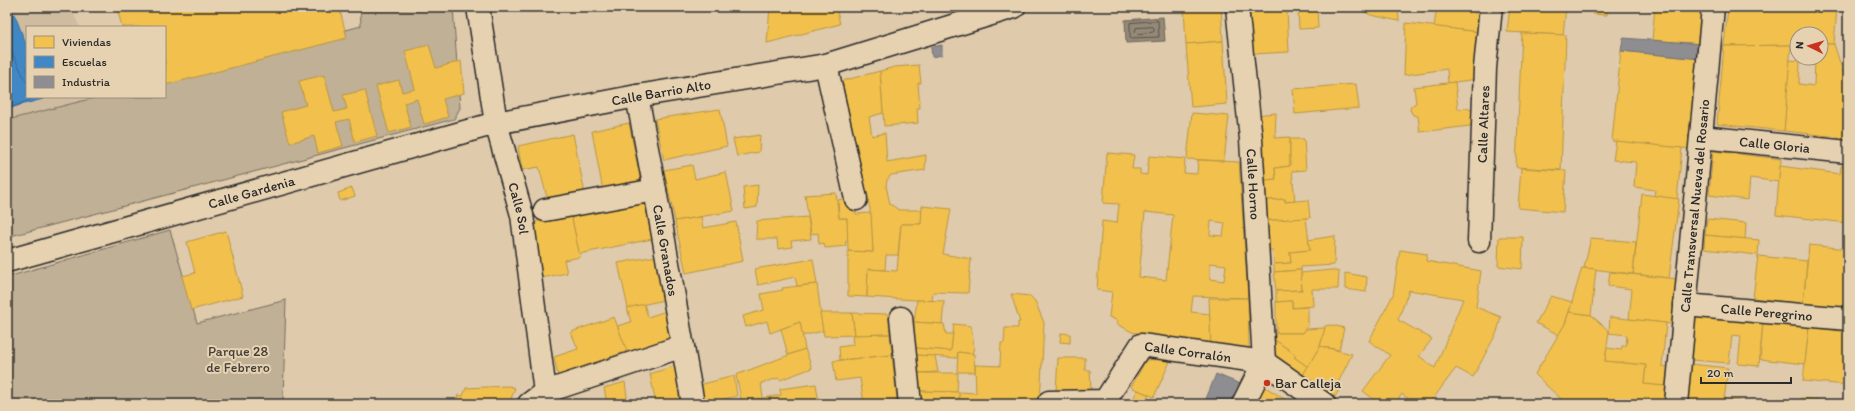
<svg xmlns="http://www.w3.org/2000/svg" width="1855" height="411" font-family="Itim,sans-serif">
	<rect width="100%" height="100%" fill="#dfcaab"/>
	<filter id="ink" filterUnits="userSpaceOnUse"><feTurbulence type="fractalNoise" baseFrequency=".025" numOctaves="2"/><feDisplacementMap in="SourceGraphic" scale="8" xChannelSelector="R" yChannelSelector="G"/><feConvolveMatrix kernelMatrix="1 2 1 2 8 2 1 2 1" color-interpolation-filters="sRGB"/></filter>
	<g filter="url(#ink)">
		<polygon fill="#cfbca0" points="7,7 11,10 18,7 46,7 47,9 52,7 70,7 80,27 27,27 27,97 98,97 7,120"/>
		<g fill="#c0b095" stroke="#766e60">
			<polygon points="360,7 453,7 460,108 454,119 7,237 7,120 98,97 165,97 165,79 361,26"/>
			<polygon points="170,230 197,323 286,300 283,400 263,404 7,404 7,277"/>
		</g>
		<polygon fill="#958977" stroke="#6b6359" points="1163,17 1165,41 1126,43 1125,20"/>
		<g fill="#f2c14e" stroke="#b69444" fill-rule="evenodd">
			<polygon points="117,7 339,7 347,38 165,85 165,27 122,27"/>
			<polygon points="770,7 836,7 840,24 767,43"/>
			<polygon points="1184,7 1221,7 1223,41 1186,44"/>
			<polygon points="1363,7 1398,7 1399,21 1371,15 1363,11"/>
			<polygon points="1437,7 1480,7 1474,13 1481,14 1479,32 1434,27"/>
			<polygon points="1510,7 1566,7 1563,35 1507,32"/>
			<polygon points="1593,7 1607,7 1607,15 1593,14"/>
			<polygon points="1655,7 1702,7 1699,44 1652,40"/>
			<polygon points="1728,7 1837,7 1834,44 1821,44 1821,34 1797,34 1797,45 1724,46"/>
			<polygon points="1317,9 1318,28 1299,29 1298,10"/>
			<polygon points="1287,10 1289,52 1252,54 1250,12"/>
			<polygon points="1406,23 1479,32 1477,79 1448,83 1447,69 1404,75"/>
			<polygon points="1522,33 1566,35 1561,170 1516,167"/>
			<polygon points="1223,41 1227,104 1191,107 1186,44"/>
			<polygon points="1821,44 1834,44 1848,88 1848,143 1838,142 1838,137 1784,131 1789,60 1800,61 1799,84 1814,86 1815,58 1821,58"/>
			<polygon points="429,45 436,68 461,61 464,93 443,99 448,117 424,124 417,99 404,103 411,127 389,133 376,86 399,80 402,92 415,89 405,51"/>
			<polygon points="1791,45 1784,131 1717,124 1724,46"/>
			<polygon points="1621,51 1701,59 1691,149 1612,141"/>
			<polygon points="919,65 921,83 918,83 920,108 917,108 918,123 884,126 880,71 895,67"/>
			<polygon points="880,71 883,113 869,117 872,136 885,133 887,162 926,155 925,170 891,175 887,180 886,186 890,204 899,210 923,210 921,224 901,224 898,255 886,255 885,270 868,269 867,297 848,296 848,251 873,252 870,209 842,81"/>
			<polygon points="324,75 334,112 347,109 343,95 365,90 377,136 355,142 349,119 336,122 343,146 318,153 314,136 290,143 281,112 306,105 299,81"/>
			<polygon points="1455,82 1458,109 1467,108 1473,111 1473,120 1470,126 1420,132 1418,116 1413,115 1410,110 1411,106 1416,103 1414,87"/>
			<polygon points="1356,84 1359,108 1295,114 1293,89"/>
			<polygon points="720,109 727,146 664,160 655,119"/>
			<polygon points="1192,113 1229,116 1224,161 1187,159"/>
			<polygon points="1276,113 1275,138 1290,137 1290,166 1275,168 1276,179 1258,181 1255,115"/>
			<polygon points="629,123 641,183 603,191 592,131"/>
			<polygon points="573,134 585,194 548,201 539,167 522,170 518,146"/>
			<polygon points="760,135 759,152 737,156 733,139"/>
			<polygon points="1290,139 1304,139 1306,170 1292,171 1295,201 1285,202 1285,199 1259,201 1258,181 1276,179 1275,168 1290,166"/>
			<polygon points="1616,141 1682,148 1677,199 1654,196 1655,190 1634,187 1636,162 1613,160"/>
			<polygon points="1713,151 1781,159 1779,182 1750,178 1748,200 1709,195"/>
			<path d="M1107 153 1134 155 1132 169H1140V174L1147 175 1149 156 1185 159 1184 173 1197 174 1198 160 1239 162 1248 298 1193 296 1191 312 1210 314 1211 349 1132 332 1117 324 1118 321 1109 317 1112 292 1097 290 1102 221 1117 223 1119 204 1103 203ZM1145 212 1173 215 1166 280 1139 277ZM1211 221 1225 223 1223 236 1210 235ZM1210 263 1226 265 1224 281 1210 279Z"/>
			<polygon points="692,165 695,179 726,172 734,211 675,221 664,170"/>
			<polygon points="1780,166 1840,174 1841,166 1848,167 1848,223 1776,215"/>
			<polygon points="1521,168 1566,171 1563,212 1518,208"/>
			<polygon points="758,185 757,207 745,209 743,187"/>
			<polygon points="352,188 355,196 340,201 338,193"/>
			<polygon points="836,193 839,218 847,218 849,241 845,242 846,246 825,248 824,243 819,244 818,233 811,234 805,195"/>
			<polygon points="1642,194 1679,199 1669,278 1633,274"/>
			<polygon points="853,197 856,214 871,213 873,252 848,251 847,218 839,218 838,200"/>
			<polygon points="644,199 652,239 579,254 571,214"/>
			<polygon points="1285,199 1285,202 1308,200 1310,218 1260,221 1259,201"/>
			<polygon points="922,206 951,209 943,254 971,259 968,293 933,292 932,301 867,297 868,269 897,271 901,224 921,224"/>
			<polygon points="571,214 580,257 564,260 567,273 541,278 532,231 537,221"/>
			<polygon points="701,217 703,228 736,222 743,261 686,273 675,221"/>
			<polygon points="808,217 811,239 791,241 792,247 778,249 777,239 756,239 757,221"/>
			<polygon points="1306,218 1310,250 1290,252 1291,263 1274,264 1273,250 1262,251 1260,221"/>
			<polygon points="1707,219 1746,223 1745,239 1705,235"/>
			<polygon points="226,231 243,296 191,310 182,276 195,273 187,242"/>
			<polygon points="1705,235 1759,240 1758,255 1704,249"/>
			<polygon points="1335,236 1334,265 1301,267 1301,270 1274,272 1274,264 1291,263 1290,252 1310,250 1308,240"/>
			<polygon points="1499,237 1523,237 1522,269 1498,266"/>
			<polygon points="1591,238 1636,242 1633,274 1584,268"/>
			<polygon points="1809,245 1848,249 1848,309 1803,304"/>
			<path d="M1400 250 1427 254 1426 261 1481 271 1476 307 1501 317 1497 332 1473 377 1456 368 1432 400 1437 404H1415L1402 394 1395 404H1372L1375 400 1363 391 1390 355 1369 341 1393 295ZM1409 290 1463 299 1435 368 1419 356 1432 339 1398 320Z"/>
			<polygon points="656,256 664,300 628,308 618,263"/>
			<polygon points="1758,256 1807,261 1803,304 1753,298"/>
			<polygon points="813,259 817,284 797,286 795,277 758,285 755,269"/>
			<polygon points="1582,268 1596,269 1591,315 1569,312"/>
			<polygon points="1301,270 1302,290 1276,291 1274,272"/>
			<polygon points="1331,270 1339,272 1338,289 1312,289 1313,306 1292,308 1292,301 1276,302 1276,291 1302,290 1301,273"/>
			<polygon points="1610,272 1678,279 1673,324 1629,319 1632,289 1608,286"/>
			<polygon points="1345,273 1367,277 1366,292 1345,289"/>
			<polygon points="817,284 823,331 802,336 800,322 770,333 767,321 746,327 743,316 764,310 761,294 783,290 782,288"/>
			<polygon points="1011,294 1030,296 1035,301 1044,323 1040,404 959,404 959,392 976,393 975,365 1000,366 1001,343 1004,343 1005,328 1018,328 1018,322 1020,322"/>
			<polygon points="1551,296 1572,302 1565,324 1559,335 1536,323"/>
			<polygon points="1209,298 1248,298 1249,353 1211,349"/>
			<polygon points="917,300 944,301 942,324 914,322"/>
			<polygon points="1292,301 1292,308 1308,307 1308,326 1303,333 1276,333 1276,302"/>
			<polygon points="644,304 648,317 666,311 672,340 628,356 617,326 631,322 627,308"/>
			<polygon points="1569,312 1591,315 1609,331 1605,361 1646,365 1644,384 1666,386 1664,404 1567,404 1547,386 1535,374 1565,324"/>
			<polygon points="820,313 852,313 855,335 824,336"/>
			<polygon points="852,313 888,314 890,334 855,335"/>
			<polygon points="1695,314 1763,322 1759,366 1738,364 1741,336 1732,335 1729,363 1691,360"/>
			<polygon points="614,317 627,351 558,376 554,357 578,349 571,332"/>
			<polygon points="1610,317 1666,323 1662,366 1668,367 1666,386 1644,384 1646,365 1605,361 1607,348 1621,350 1622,346 1626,346 1627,335 1609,333"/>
			<polygon points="800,322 805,349 788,355 781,329"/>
			<polygon points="914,322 944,324 946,334 953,334 951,351 915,348"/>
			<polygon points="1763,322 1809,327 1805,364 1760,359"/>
			<polygon points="954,324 971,326 974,347 972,354 958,352 957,358 915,355 915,348 951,351"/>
			<polygon points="1332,325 1344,328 1339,350 1320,346 1325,326"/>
			<polygon points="1809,327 1848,332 1848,385 1803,381"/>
			<polygon points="1325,328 1320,346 1308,367 1294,357 1296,355 1275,340 1276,333 1303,333 1306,329"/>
			<polygon points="1061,333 1070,334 1070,343 1060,342"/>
			<polygon points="890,334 892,355 840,360 839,347 853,345 852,335"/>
			<polygon points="1275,340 1296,355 1294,357 1308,367 1300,380 1271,359"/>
			<polygon points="1320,346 1352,354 1336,387 1339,390 1331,403 1300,380"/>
			<polygon points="805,349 812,368 780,380 779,378 761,383 763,398 742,403 736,375"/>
			<polygon points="958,352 974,354 975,372 957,372"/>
			<polygon points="892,355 897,399 864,404 860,378 836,381 833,361"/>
			<polygon points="915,355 935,356 938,372 917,373"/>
			<polygon points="1058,358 1085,358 1085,370 1090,370 1091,391 1056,391"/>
			<polygon points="1171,359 1154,397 1131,387 1146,360"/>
			<polygon points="683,363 686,404 656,404 650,374"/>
			<polygon points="1690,364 1728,368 1724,400 1740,401 1740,404 1686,404"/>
			<polygon points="917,373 958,373 957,392 917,391"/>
			<polygon points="734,376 737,396 702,404 699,385"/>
			<polygon points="625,382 628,404 607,404 604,388"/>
			<polygon points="816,384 819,404 771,404 770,397 781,395 780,389"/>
			<polygon points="509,386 515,388 509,404 455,404 458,395 463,396 466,388"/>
			<polygon points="1265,387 1293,404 1254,404"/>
			<polygon points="1138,390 1149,395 1146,401 1153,404 1130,404"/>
			<polygon points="920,391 959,392 959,404 920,404"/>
			<polygon points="770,397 771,404 738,404 738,402"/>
			<polygon points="1801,398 1848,403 1848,404 1800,404"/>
			<polygon points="897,399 898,404 867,404"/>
		</g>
		<g fill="#3f88c5" stroke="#396c97">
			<polygon points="7,7 10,7 16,18 27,47 27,84 7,42"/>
			<polygon points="7,42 27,84 27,97 34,98 7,110"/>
			<polygon points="33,97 44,97 43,99 13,107 34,98"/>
		</g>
		<g fill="#8d8d92" stroke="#707073">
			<polygon points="1623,38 1702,44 1701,59 1621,51"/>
			<polygon points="942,45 942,55 932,57 931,47"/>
			<polygon points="1216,374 1245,386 1235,404 1204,404"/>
		</g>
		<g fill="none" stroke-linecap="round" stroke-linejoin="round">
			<g stroke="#555149" stroke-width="1">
				<polygon points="1158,21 1159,37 1130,38 1130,23"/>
				<polygon points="1153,27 1155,30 1153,32 1137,34 1135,32 1136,28"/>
			</g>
			<defs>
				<g id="minor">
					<path id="s1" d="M478 7 496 123 522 215 545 392 529 404"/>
					<path id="s2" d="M1237 7 1251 139 1264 362 1243 404"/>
					<polyline points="826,65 856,199"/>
					<path id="s3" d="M637 96 655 190 693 404"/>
					<path id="s4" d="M1701 137 1848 152"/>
					<polyline points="545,210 655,190"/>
					<path id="s5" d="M1479 241 1485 68 1491 7"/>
					<path id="s6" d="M7 261 496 123 637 96 826 65 1014 7"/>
					<path id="s7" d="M1685 305 1848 319"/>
					<polyline points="901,318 910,404"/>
					<polyline points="545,392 683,346"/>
					<path id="s8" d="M1049 404V402L1105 401 1141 345 1264 362 1324 404"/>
					<path id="s9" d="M1676 404 1713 7"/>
				</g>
			</defs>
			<use href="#minor" stroke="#2b2b2b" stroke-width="25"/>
			<polyline stroke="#2b2b2b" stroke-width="2.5" stroke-dasharray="3 3" stroke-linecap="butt" points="81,404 86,404"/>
			<use href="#minor" stroke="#e6d1b0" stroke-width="22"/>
		</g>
	</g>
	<circle fill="#c8321e" stroke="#e6d1b0" stroke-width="1.5" cx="1267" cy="383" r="4"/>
	<g text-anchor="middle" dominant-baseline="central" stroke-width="4" stroke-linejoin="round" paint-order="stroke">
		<g font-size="14" fill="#2b2b2b" stroke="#e6d1b0">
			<text stroke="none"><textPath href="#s6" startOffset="676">Calle Barrio Alto</textPath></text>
			<text stroke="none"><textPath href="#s5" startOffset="117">Calle Altares</textPath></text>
			<text stroke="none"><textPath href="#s4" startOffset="74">Calle Gloria</textPath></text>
			<text stroke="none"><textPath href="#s2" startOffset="178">Calle Horno</textPath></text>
			<text stroke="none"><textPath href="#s6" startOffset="254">Calle Gardenia</textPath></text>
			<text stroke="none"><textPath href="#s9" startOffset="199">Calle Transversal Nueva del Rosario</textPath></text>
			<text stroke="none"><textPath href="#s1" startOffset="206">Calle Sol</textPath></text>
			<text stroke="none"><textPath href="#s3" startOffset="157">Calle Granados</textPath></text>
			<text stroke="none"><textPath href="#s7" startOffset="82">Calle Peregrino</textPath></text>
			<text stroke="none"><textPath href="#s8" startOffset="172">Calle Corralón</textPath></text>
		</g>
		<g font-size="14" fill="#413f3b" stroke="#e6d1b0">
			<text x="238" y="351">Parque 28<tspan x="238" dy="16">de Febrero</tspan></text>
		</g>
		<g font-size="14" fill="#2b2b2b" stroke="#e6d1b0" text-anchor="start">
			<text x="1275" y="383">Bar Calleja</text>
		</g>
	</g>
	<rect width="1855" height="411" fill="none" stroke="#e6d1b0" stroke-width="24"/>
	<rect x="12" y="12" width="1831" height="387" fill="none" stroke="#2b2b2b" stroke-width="1.5" filter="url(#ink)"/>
	<rect x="26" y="26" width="140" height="72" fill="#e6d1b0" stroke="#9b8f7b"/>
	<rect x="34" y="36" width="20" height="12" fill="#f2c14e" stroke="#9b8f7b"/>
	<text x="62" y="46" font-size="12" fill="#2b2b2b">Viviendas</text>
	<rect x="34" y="56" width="20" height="12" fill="#3f88c5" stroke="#9b8f7b"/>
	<text x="62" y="66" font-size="12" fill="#2b2b2b">Escuelas</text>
	<rect x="34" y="76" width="20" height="12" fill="#8d8d92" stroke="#9b8f7b"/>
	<text x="62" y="86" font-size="12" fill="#2b2b2b">Industria</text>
	<g transform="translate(1809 46) rotate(275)"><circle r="19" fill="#e6d1b0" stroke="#9b8f7b"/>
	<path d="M0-3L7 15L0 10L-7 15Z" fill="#c8321e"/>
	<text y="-6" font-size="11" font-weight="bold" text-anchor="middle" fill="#2b2b2b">N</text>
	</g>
	<path d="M1701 377v6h90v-6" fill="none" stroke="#2b2b2b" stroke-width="2"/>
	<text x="1707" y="377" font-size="12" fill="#2b2b2b" stroke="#e6d1b0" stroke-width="3" paint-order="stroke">20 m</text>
</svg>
